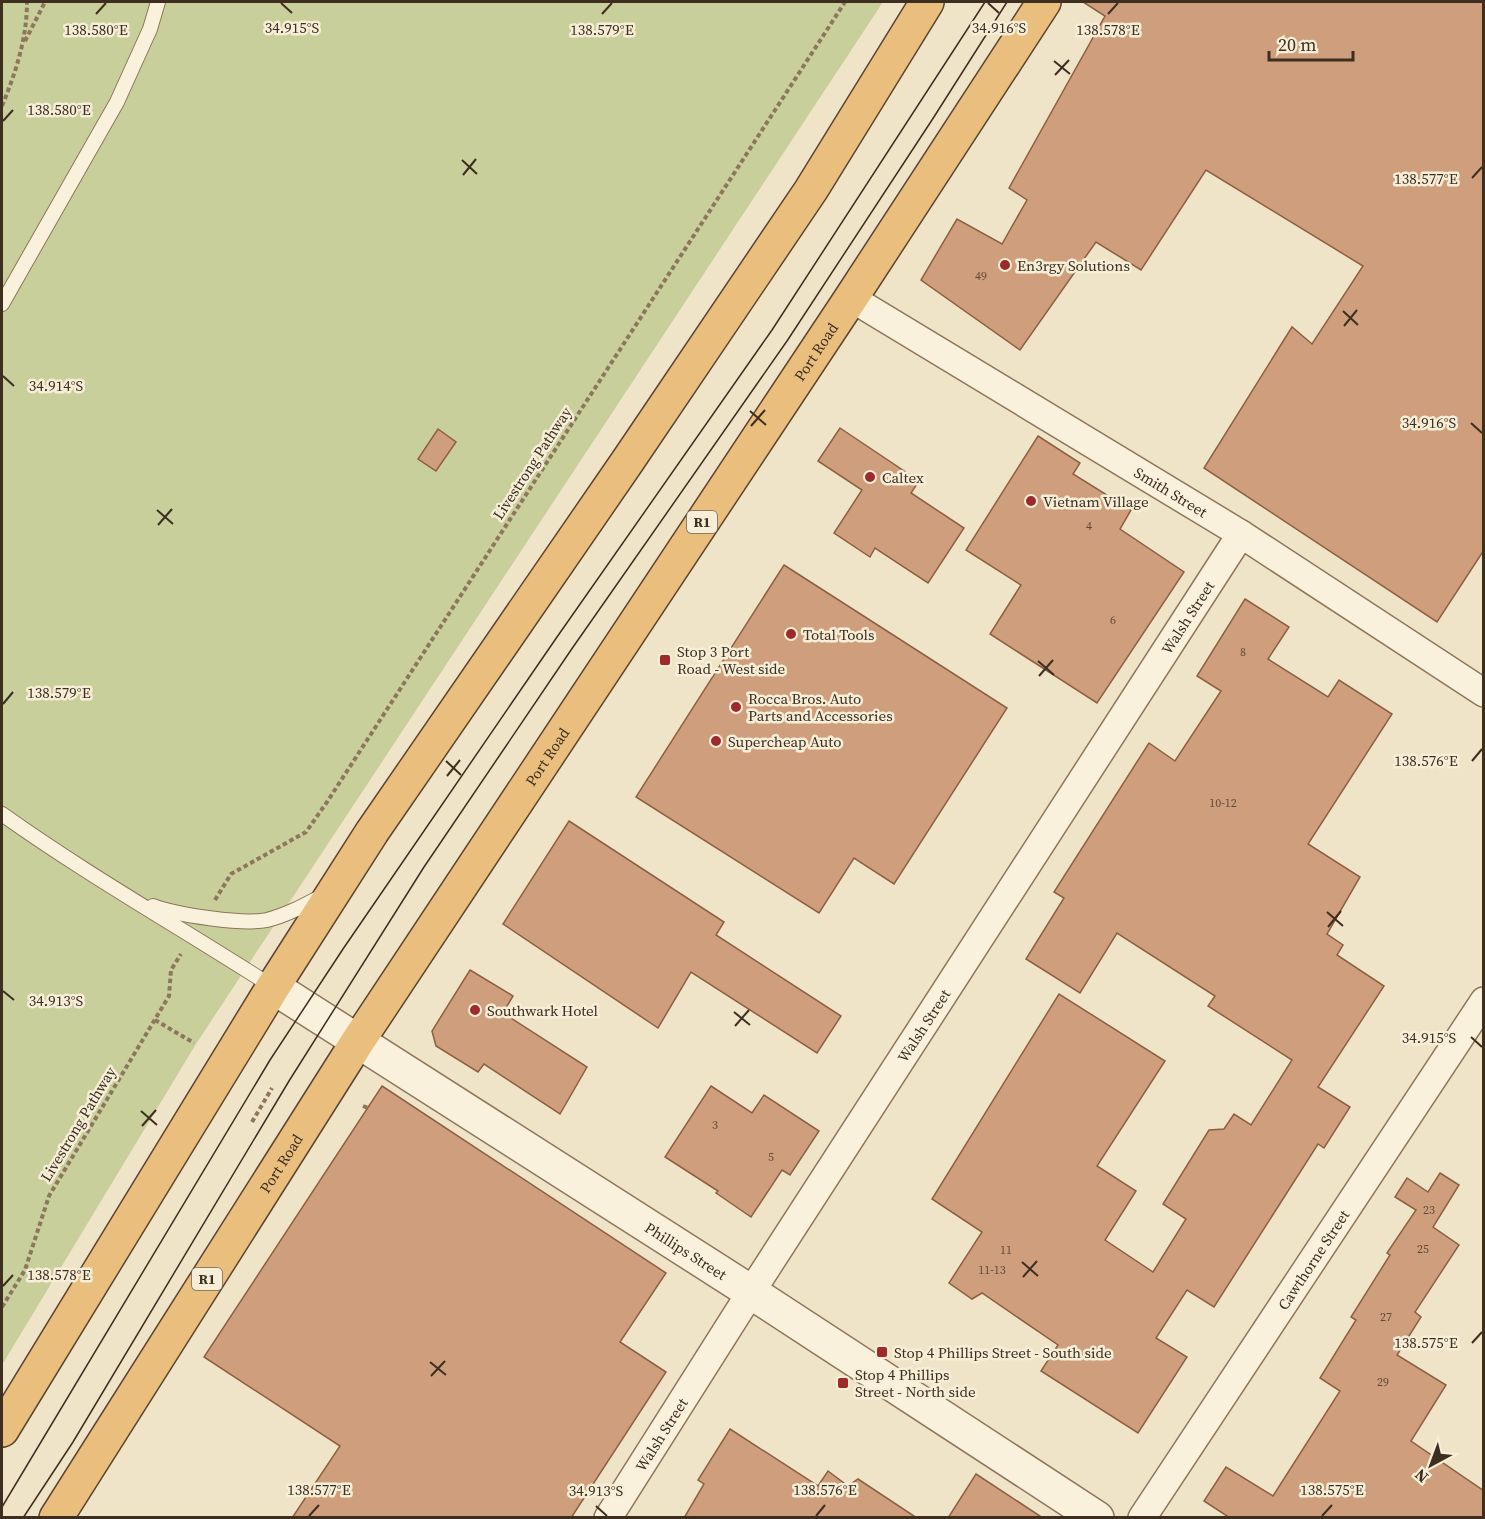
<svg xmlns="http://www.w3.org/2000/svg" width="1485" height="1519" font-family="'Source Serif 4',serif">
	<rect width="100%" height="100%" fill="#f0e4c8"/>
	<polygon fill="#c9cf9b" points="2,2 883,2 196,1044 2,1365"/>
	<g fill="#cf9f7d" stroke="#8d5f41" stroke-width="1.5">
		<polygon points="1083,2 1484,2 1484,550 1437,622 1204,468 1292,327 1312,344 1363,266 1206,170 1141,270 1096,242 1020,350 921,280 957,219 1002,244 1027,200 1009,188 1105,16"/>
		<polygon points="840,428 919,481 911,493 964,528 928,583 875,548 870,557 834,533 862,490 818,461"/>
		<polygon points="438,429 456,442 436,471 418,459"/>
		<polygon points="1038,436 1080,463 1073,474 1131,510 1120,529 1184,572 1097,703 990,634 1021,585 966,550"/>
		<polygon points="784,565 1007,708 894,884 854,858 819,913 636,797"/>
		<polygon points="1245,599 1289,627 1268,659 1328,697 1339,680 1392,714 1308,844 1360,877 1327,934 1343,945 1337,955 1384,986 1318,1087 1350,1107 1324,1148 1318,1144 1214,1307 1187,1290 1156,1338 1187,1357 1138,1433 1041,1371 1058,1345 982,1293 972,1299 949,1283 982,1232 932,1199 1059,994 1165,1061 1097,1166 1136,1191 1105,1240 1153,1272 1186,1219 1163,1204 1209,1130 1224,1129 1234,1114 1251,1125 1292,1060 1208,1006 1215,996 1117,933 1080,993 1026,959 1064,898 1054,892 1149,743 1175,761 1221,691 1197,676"/>
		<polygon points="569,821 724,922 716,935 841,1016 817,1053 691,972 658,1028 503,924"/>
		<polygon points="470,970 513,996 503,1013 587,1067 560,1114 484,1064 478,1072 436,1046 432,1031"/>
		<polygon points="382,1086 666,1273 620,1342 666,1372 571,1518 292,1518 340,1446 204,1357"/>
		<polygon points="711,1086 752,1113 764,1095 819,1131 790,1175 782,1170 751,1217 716,1193 718,1191 665,1157"/>
		<polygon points="1440,1173 1459,1185 1433,1227 1459,1245 1415,1312 1421,1317 1397,1355 1446,1385 1411,1441 1484,1491 1484,1518 1230,1518 1204,1501 1226,1467 1273,1496 1340,1391 1320,1378 1356,1320 1351,1317 1390,1255 1387,1253 1416,1210 1395,1197 1407,1178 1428,1192"/>
		<polygon points="730,1429 818,1486 828,1471 848,1486 858,1479 917,1518 684,1518 704,1484 698,1480"/>
		<polygon points="976,1474 1043,1518 948,1518"/>
	</g>
	<g fill="none" stroke-linecap="round" stroke-linejoin="round">
		<defs>
			<g id="service">
				<polyline points="2,304 117,102 150,29 158,2"/>
				<path d="M2 814C89 876 183 929 273 987"/>
				<path d="M153 906C176 915 244 925 267 920 287 915 305 905 322 896"/>
			</g>
			<g id="minor">
				<path id="s1" d="M851 298 1241 534 1484 693"/>
				<path id="s2" d="M608 1518 751 1292 1241 534"/>
				<path id="s3" d="M1142 1518 1484 1001"/>
			</g>
			<g id="tertiary">
				<path id="s4" d="M273 987 751 1292 1097 1518"/>
			</g>
			<g id="trunk">
				<polyline points="2,1430 273,987 372,832 627,462 811,190 927,2"/>
				<path id="s5" d="M56 1518 358 1041 851 298 1044 2"/>
			</g>
		</defs>
		<use href="#service" stroke="#8d765c" stroke-width="16"/>
		<use href="#minor" stroke="#8d765c" stroke-width="30"/>
		<use href="#tertiary" stroke="#8d765c" stroke-width="36"/>
		<use href="#trunk" stroke="#5b4430" stroke-width="36"/>
		<g stroke="#8d765c" stroke-width="4" stroke-dasharray="4.5 3" stroke-linecap="butt">
			<polyline points="25,41 45,2"/>
			<path d="M2 106C16 72 27 38 27 2"/>
			<polyline points="215,900 231,874 306,832 327,802 845,2"/>
			<polyline points="155,1020 194,1043"/>
			<polyline points="363,1106 368,1108"/>
			<polyline points="252,1122 272,1088"/>
			<polyline points="2,1307 25,1270 49,1196 169,996 171,970 181,954"/>
		</g>
		<use href="#service" stroke="#faf1dc" stroke-width="14"/>
		<use href="#minor" stroke="#faf1dc" stroke-width="27"/>
		<use href="#tertiary" stroke="#faf1dc" stroke-width="33"/>
		<use href="#trunk" stroke="#eabe7c" stroke-width="33"/>
		<g stroke="#3d2e20" stroke-width="1.5">
			<polyline points="2,1507 270,1060 343,949 557,637 772,330 985,2"/>
			<polyline points="23,1518 73,1442 289,1081 424,867 571,650 787,341 932,120 1007,2"/>
		</g>
	</g>
	<path fill="none" stroke="#3d2e20" stroke-width="2" d="M281 3 292 13M988 3 999 13M96 14 106 3M602 14 612 3M1108 14 1118 3M1054 61 1070 74M1055 75 1069 60M3 121 13 110M462 160 477 174M463 175 476 159M1472 178 1482 167M1343 311 1358 325M1344 326 1357 310M3 376 14 386M750 411 766 425M1471 423 1482 433M751 426 765 410M157 510 173 524M158 525 172 509M1038 661 1054 675M1039 676 1053 660M3 704 13 692M446 761 461 775M1472 761 1482 749M447 776 460 760M1327 912 1343 926M1328 927 1341 911M3 991 14 1000M734 1012 750 1025M735 1026 749 1010M1471 1037 1482 1047M141 1111 157 1125M142 1126 156 1110M1022 1262 1038 1276M1023 1277 1037 1261M3 1286 13 1275M1472 1343 1482 1332M430 1362 446 1375M431 1376 445 1361M596 1506 607 1516M309 1516 319 1505M816 1516 825 1505M1322 1516 1332 1505"/>
	<g fill="#9e2a2b" stroke="#f7eed8" stroke-width="2">
		<circle cx="1005" cy="265" r="6"/>
		<circle cx="870" cy="477" r="6"/>
		<circle cx="1031" cy="501" r="6"/>
		<circle cx="791" cy="634" r="6"/>
		<rect x="659" y="654" width="12" height="12" rx="3"/>
		<circle cx="736" cy="707" r="6"/>
		<circle cx="716" cy="741" r="6"/>
		<circle cx="475" cy="1010" r="6"/>
		<rect x="876" y="1346" width="12" height="12" rx="3"/>
		<rect x="837" y="1377" width="12" height="12" rx="3"/>
	</g>
	<g text-anchor="middle" dominant-baseline="central" stroke-width="5" stroke-linejoin="round" paint-order="stroke">
		<g font-size="12" fill="#624a37">
			<text x="981" y="276">49</text>
			<text x="1089" y="526">4</text>
			<text x="1113" y="620">6</text>
			<text x="1243" y="652">8</text>
			<text x="1223" y="803">10-12</text>
			<text x="715" y="1125">3</text>
			<text x="771" y="1157">5</text>
			<text x="1429" y="1210">23</text>
			<text x="1423" y="1249">25</text>
			<text x="1006" y="1250">11</text>
			<text x="992" y="1270">11-13</text>
			<text x="1386" y="1317">27</text>
			<text x="1383" y="1382">29</text>
		</g>
		<g fill="#f7eed8" stroke="#756857" stroke-width="1.5">
			<rect x="687" y="511" width="30" height="22" rx="4.5"/>
			<rect x="192" y="1268" width="30" height="22" rx="4.5"/>
		</g>
		<g font-size="14" font-weight="bold" fill="#3d2e20">
			<text x="702" y="522">R1</text>
			<text x="207" y="1279">R1</text>
		</g>
		<g font-size="15" fill="#3d2e20" stroke="#f7eed8" text-anchor="start">
			<text x="1017" y="265">En3rgy Solutions</text>
			<text x="882" y="477">Caltex</text>
			<text x="1043" y="501">Vietnam Village</text>
			<text x="803" y="634">Total Tools</text>
			<text x="677" y="651">Stop 3 Port<tspan x="677" dy="17">Road - West side</tspan></text>
			<text x="748" y="698">Rocca Bros. Auto<tspan x="748" dy="17">Parts and Accessories</tspan></text>
			<text x="728" y="741">Supercheap Auto</text>
			<text x="487" y="1010">Southwark Hotel</text>
			<text x="894" y="1352">Stop 4 Phillips Street - South side</text>
			<text x="855" y="1374">Stop 4 Phillips<tspan x="855" dy="17">Street - North side</tspan></text>
		</g>
		<g font-size="15" fill="#3d2e20" stroke="#f7eed8">
			<text stroke="none"><textPath href="#s5" startOffset="1392">Port Road</textPath></text>
			<text transform="translate(532 463) rotate(-57)">Livestrong Pathway</text>
			<text stroke="none"><textPath href="#s1" startOffset="374">Smith Street</textPath></text>
			<text stroke="none"><textPath href="#s2" startOffset="1071">Walsh Street</textPath></text>
			<text stroke="none"><textPath href="#s5" startOffset="906">Port Road</textPath></text>
			<text stroke="none"><textPath href="#s2" startOffset="585">Walsh Street</textPath></text>
			<text transform="translate(78 1124) rotate(-59)">Livestrong Pathway</text>
			<text stroke="none"><textPath href="#s5" startOffset="420">Port Road</textPath></text>
			<text stroke="none"><textPath href="#s4" startOffset="490">Phillips Street</textPath></text>
			<text stroke="none"><textPath href="#s3" startOffset="310">Cawthorne Street</textPath></text>
			<text stroke="none"><textPath href="#s2" startOffset="99">Walsh Street</textPath></text>
		</g>
	</g>
	<g font-size="15" text-anchor="middle" fill="#3d2e20" stroke="#f7eed8" stroke-width="5" stroke-linejoin="round" paint-order="stroke">
		<text x="292" y="33">34.915°S</text>
		<text x="999" y="33">34.916°S</text>
		<text x="96" y="35">138.580°E</text>
		<text x="602" y="35">138.579°E</text>
		<text x="1108" y="35">138.578°E</text>
		<text x="59" y="115">138.580°E</text>
		<text x="1426" y="184">138.577°E</text>
		<text x="56" y="391">34.914°S</text>
		<text x="1429" y="428">34.916°S</text>
		<text x="59" y="698">138.579°E</text>
		<text x="1426" y="766">138.576°E</text>
		<text x="56" y="1006">34.913°S</text>
		<text x="1429" y="1043">34.915°S</text>
		<text x="59" y="1280">138.578°E</text>
		<text x="1426" y="1348">138.575°E</text>
		<text x="319" y="1495">138.577°E</text>
		<text x="825" y="1495">138.576°E</text>
		<text x="1332" y="1495">138.575°E</text>
		<text x="596" y="1496">34.913°S</text>
	</g>
	<rect width="1485" height="1519" fill="none" stroke="#3d2e20" stroke-width="6"/>
	<g transform="translate(1431 1465) rotate(221)" stroke="#f7eed8" stroke-width="4.5" paint-order="stroke">
	<path d="M0-4.5L10 22L0 15L-10 22Z" fill="#3d2e20"/>
	<text y="-9" font-size="16" font-weight="bold" text-anchor="middle" fill="#3d2e20">N</text>
	</g>
	<path d="M1269 51v9h84v-9" fill="none" stroke="#3d2e20" stroke-width="3"/>
	<text x="1278" y="51" font-size="18" fill="#3d2e20" stroke="#f7eed8" stroke-width="4.5" paint-order="stroke">20 m</text>
</svg>
